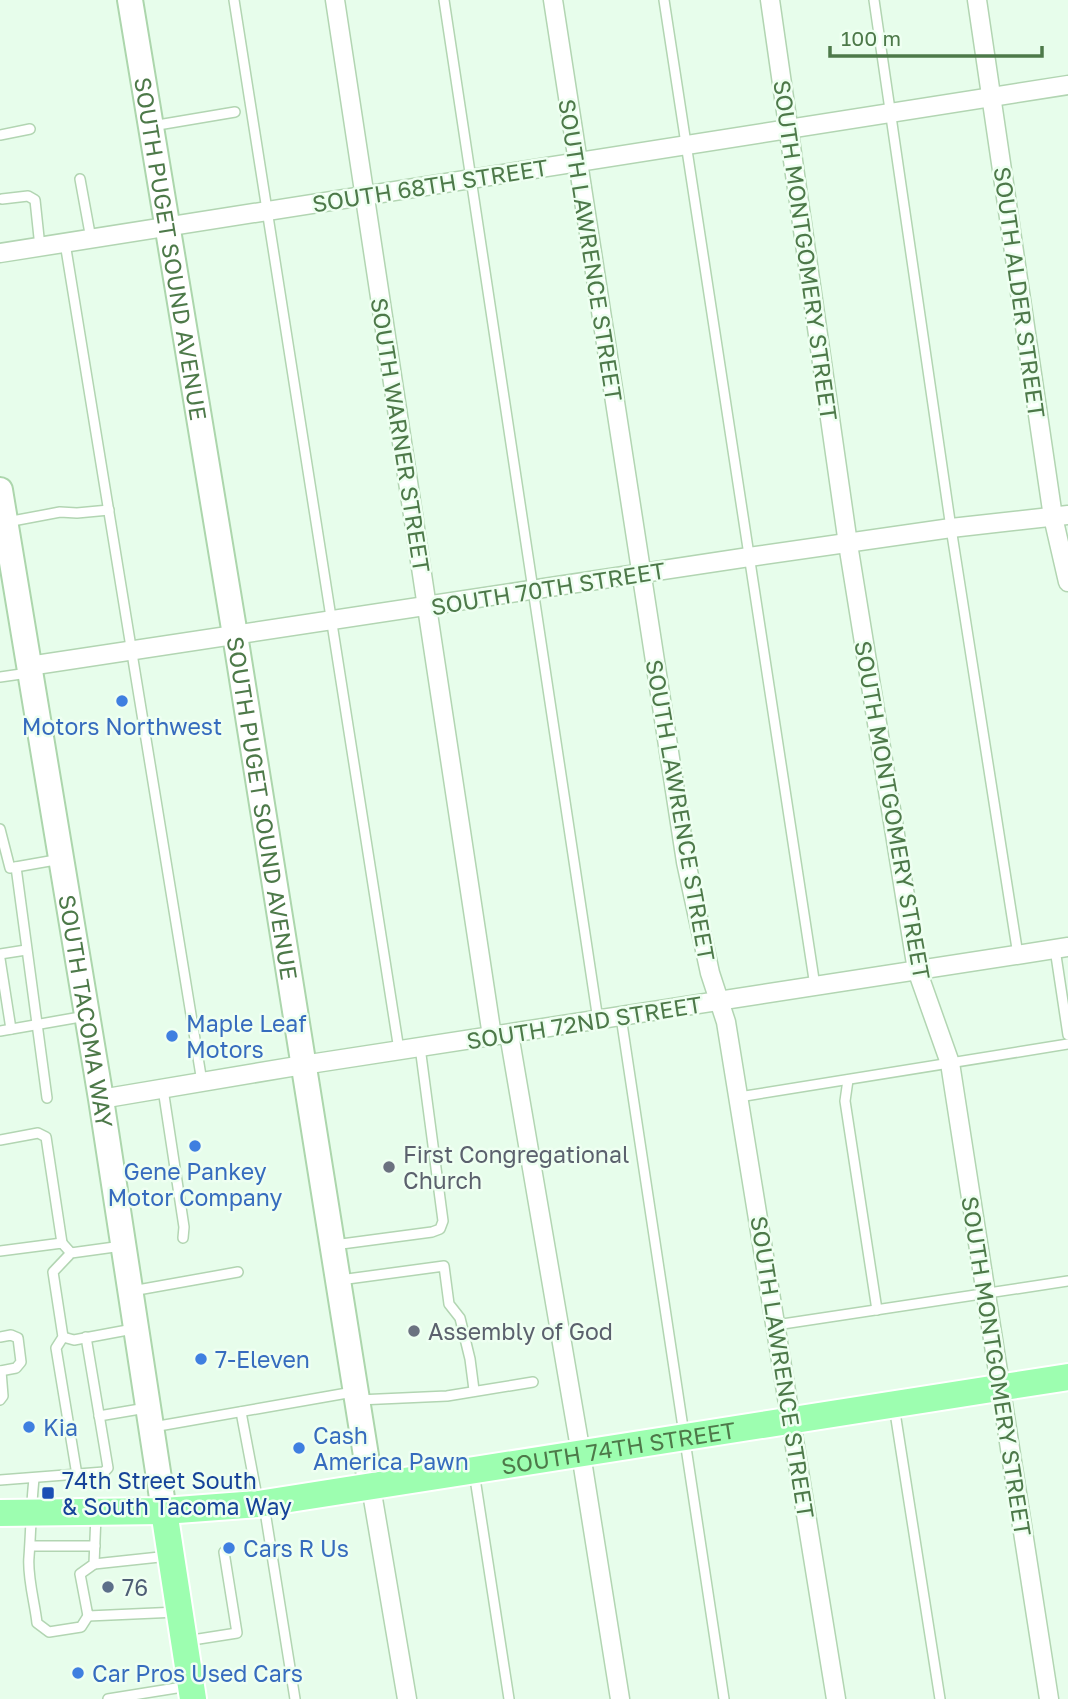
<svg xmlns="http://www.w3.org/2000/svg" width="1068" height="1699" font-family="'Golos Text',sans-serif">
	<rect width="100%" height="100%" fill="#e7fdeb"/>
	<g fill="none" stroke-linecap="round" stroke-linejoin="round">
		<defs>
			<g id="lane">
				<polyline points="234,0 399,1050"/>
				<polyline points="444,0 598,1020"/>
				<polyline points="664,0 815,986"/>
				<polyline points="874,0 951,528 1018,955"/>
				<polyline points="152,126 235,112"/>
				<polyline points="0,135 30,129"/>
				<polyline points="80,179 91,239"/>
				<polyline points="2,199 28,196 35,200 40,247"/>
				<polyline points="65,243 202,1082"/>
				<polyline points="7,522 60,512 77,513 109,510"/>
				<polyline points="0,677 28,673"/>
				<polyline points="0,829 10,868 61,859"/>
				<polyline points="16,867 47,1098"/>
				<polyline points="1055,949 1068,1035"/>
				<polyline points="0,954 26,950"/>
				<polyline points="0,959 11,1029"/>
				<polyline points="621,1017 724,1699"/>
				<polyline points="0,1031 86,1016"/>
				<polyline points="848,1080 845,1101 877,1310"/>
				<polyline points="163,1089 184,1227 183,1238"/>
				<polyline points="739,1097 1068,1044"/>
				<polyline points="0,1140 38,1133 46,1137 62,1243"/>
				<polyline points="334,1245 432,1232 440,1229 443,1221 420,1047"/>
				<polyline points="0,1251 62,1243 71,1253"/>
				<polyline points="340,1280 444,1266 449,1304 460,1318 470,1359 474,1390"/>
				<polyline points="132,1291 238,1272"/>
				<polyline points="776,1325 1068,1281"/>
				<polyline points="0,1337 11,1335 18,1338 21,1362 16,1368 0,1371"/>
				<polyline points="63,1337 74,1340 133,1329"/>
				<polyline points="0,1400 3,1396 1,1371"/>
				<polyline points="358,1400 447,1396 533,1382"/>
				<polyline points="894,1406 940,1699"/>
				<polyline points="241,1412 258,1502"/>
				<polyline points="99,1416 146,1408"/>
				<polyline points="153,1427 353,1392"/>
				<polyline points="474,1472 509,1699"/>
				<polyline points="77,1475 56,1348 63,1337 53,1272 71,1253 122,1246"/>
				<path d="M34 1479C31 1505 31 1531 29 1557 27 1576 35 1604 37 1623L49 1632 81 1627 88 1616"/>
				<polyline points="0,1480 104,1472 108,1468 86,1337"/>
				<polyline points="264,1505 295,1699"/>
				<polyline points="96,1515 94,1564 80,1574 88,1616 178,1612"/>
				<polyline points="31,1546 95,1546"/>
				<polyline points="94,1564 169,1556"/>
				<polyline points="186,1641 237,1633 224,1552"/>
				<polyline points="108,1699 189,1686"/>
			</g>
			<g id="street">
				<polyline points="335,0 492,1036"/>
				<polyline points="553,0 686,862 710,973 726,1022 836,1699"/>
				<polyline points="770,0 848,544 917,970 950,1063 1049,1699"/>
				<polyline points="977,0 1053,517 1068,582"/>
				<polyline points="0,253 1068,85"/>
				<polyline points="29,666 749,557 951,528 1068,515"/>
				<polyline points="509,1034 581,1454 620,1699"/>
				<polyline points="101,1099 303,1065 1068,947"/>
				<polyline points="371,1487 407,1699"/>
			</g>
			<g id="secondary">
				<path id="s1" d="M130 0 235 635 371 1487"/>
				<path id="s2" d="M0 490 101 1099 164 1511"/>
			</g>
			<g id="primary">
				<polyline points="164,1511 193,1699"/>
				<path id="s3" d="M0 1513 164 1511 258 1504 1068 1377"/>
			</g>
		</defs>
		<use href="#lane" stroke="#b2d5b2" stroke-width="12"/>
		<use href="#street" stroke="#b2d5b2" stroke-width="21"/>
		<use href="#secondary" stroke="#acd6ac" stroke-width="28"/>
		<use href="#primary" stroke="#fff" stroke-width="30"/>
		<use href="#lane" stroke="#fff" stroke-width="9"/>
		<use href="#street" stroke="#fff" stroke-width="18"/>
		<use href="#secondary" stroke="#fff" stroke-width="24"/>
		<use href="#primary" stroke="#9dfeb0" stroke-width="26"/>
	</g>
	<g fill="#3f7fe0" stroke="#eefff1" stroke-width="2.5">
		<circle cx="122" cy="701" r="7"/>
		<circle cx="172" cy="1036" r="7"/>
		<circle cx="195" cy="1146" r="7"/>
		<circle cx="201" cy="1359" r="7"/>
		<circle cx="29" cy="1427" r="7"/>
		<circle cx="299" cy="1448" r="7"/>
		<circle cx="229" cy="1548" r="7"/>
		<circle cx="78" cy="1673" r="7"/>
	</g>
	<g fill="#6b7280" stroke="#eefff1" stroke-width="2.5">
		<circle cx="389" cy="1167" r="7"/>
		<circle cx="414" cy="1331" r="7"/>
	</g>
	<rect fill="#1a4fb4" stroke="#eefff1" stroke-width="2.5" x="41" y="1486" width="14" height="14" rx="3.5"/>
	<circle fill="#5c6f8a" stroke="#eefff1" stroke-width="2.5" cx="108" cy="1587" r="7"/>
	<g text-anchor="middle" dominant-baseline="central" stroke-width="5" stroke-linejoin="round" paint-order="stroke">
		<g font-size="23" fill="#4d7949" stroke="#eefff1">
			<text transform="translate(430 185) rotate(-9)">SOUTH 68TH STREET</text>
			<text stroke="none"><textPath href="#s1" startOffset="252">SOUTH PUGET SOUND AVENUE</textPath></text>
			<text transform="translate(591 250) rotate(81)">SOUTH LAWRENCE STREET</text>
			<text transform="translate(806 250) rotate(82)">SOUTH MONTGOMERY STREET</text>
			<text transform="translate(1020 292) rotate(82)">SOUTH ALDER STREET</text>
			<text transform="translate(401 435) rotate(81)">SOUTH WARNER STREET</text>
			<text transform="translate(548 588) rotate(-9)">SOUTH 70TH STREET</text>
			<text stroke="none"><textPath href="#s1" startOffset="819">SOUTH PUGET SOUND AVENUE</textPath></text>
			<text transform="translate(681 810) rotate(80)">SOUTH LAWRENCE STREET</text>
			<text transform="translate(893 810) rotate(80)">SOUTH MONTGOMERY STREET</text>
			<text stroke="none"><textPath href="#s2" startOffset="528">SOUTH TACOMA WAY</textPath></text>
			<text transform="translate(584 1022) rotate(-9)">SOUTH 72ND STREET</text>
			<text transform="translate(997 1366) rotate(81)">SOUTH MONTGOMERY STREET</text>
			<text transform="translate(783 1367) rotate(81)">SOUTH LAWRENCE STREET</text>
			<text stroke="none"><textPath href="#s3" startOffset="623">SOUTH 74TH STREET</textPath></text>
		</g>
		<g font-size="23" fill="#366cbe" stroke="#eefff1" text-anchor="start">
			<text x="122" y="726" text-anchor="middle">Motors Northwest</text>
			<text x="186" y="1023">Maple Leaf<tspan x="186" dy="26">Motors</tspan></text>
			<text x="195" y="1171" text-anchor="middle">Gene Pankey<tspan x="195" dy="26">Motor Company</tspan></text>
			<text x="215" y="1359">7-Eleven</text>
			<text x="43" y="1427">Kia</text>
			<text x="313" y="1435">Cash<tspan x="313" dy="26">America Pawn</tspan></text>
			<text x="243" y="1548">Cars R Us</text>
			<text x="92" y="1673">Car Pros Used Cars</text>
		</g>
		<g font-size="23" fill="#5b616d" stroke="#eefff1" text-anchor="start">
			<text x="403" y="1154">First Congregational<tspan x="403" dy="26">Church</tspan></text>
			<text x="428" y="1331">Assembly of God</text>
		</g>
		<g font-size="23" fill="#164399" stroke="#eefff1" text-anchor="start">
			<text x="62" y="1480">74th Street South<tspan x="62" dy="26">&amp; South Tacoma Way</tspan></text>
		</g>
		<g font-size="23" fill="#4e5e75" stroke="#eefff1" text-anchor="start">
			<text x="122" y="1587">76</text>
		</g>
	</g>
	<path d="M830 46v10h212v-10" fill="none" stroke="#4d7949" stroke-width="3.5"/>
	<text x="841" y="46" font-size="21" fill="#4d7949" stroke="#eefff1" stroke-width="5" paint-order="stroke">100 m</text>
</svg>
